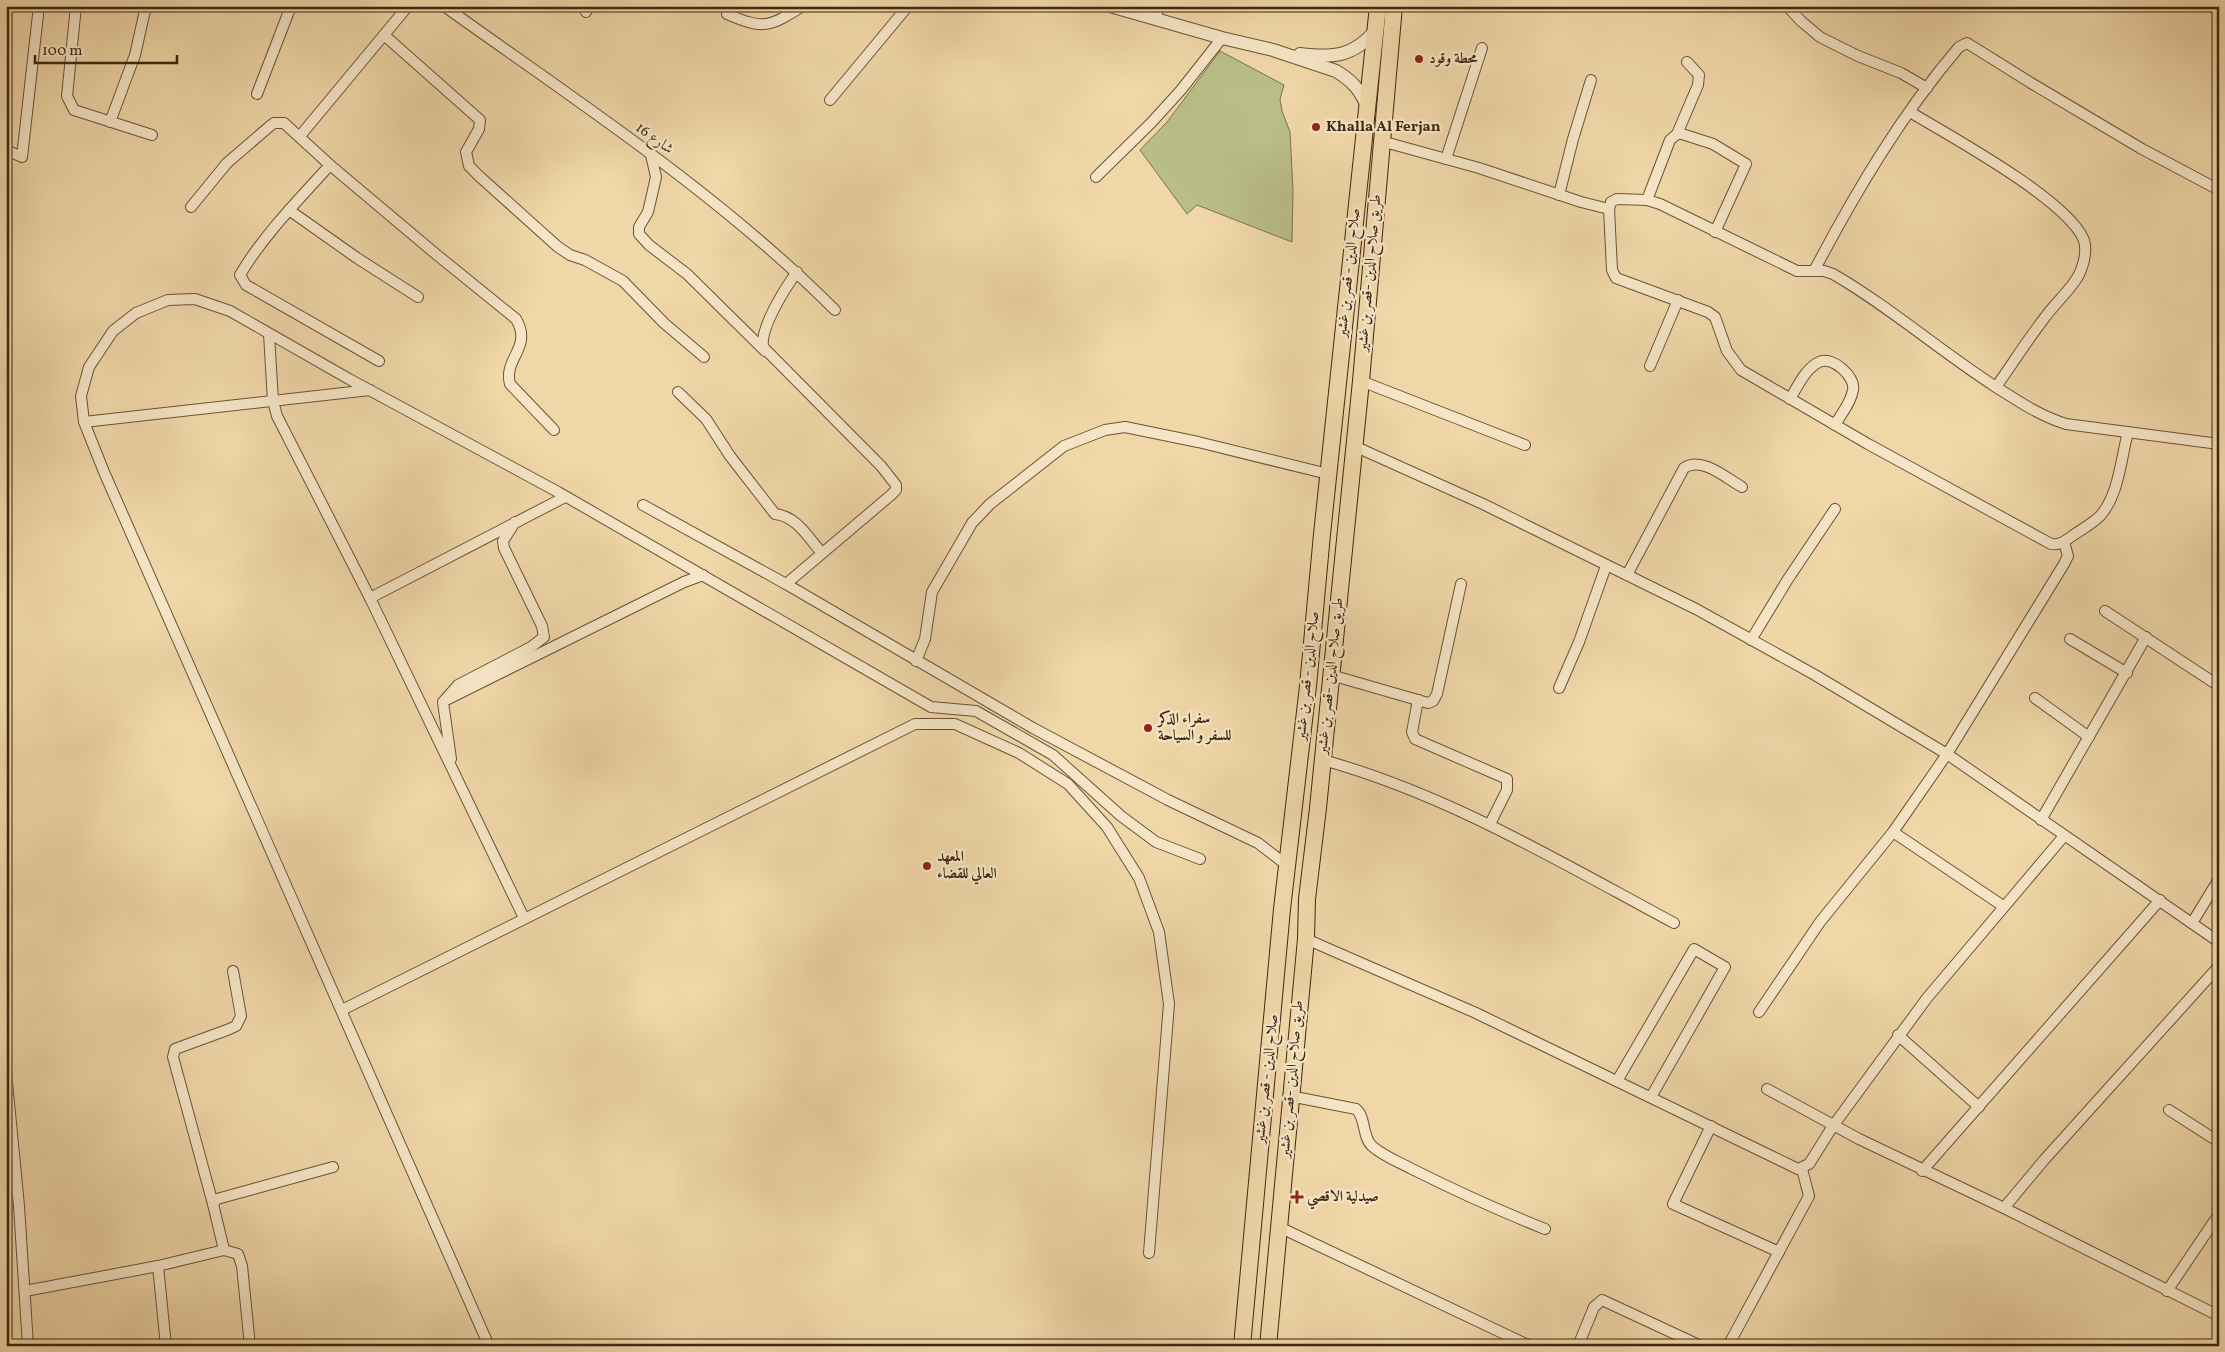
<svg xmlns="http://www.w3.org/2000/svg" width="2225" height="1352" font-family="Vollkorn,Amiri,serif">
	<rect width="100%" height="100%" fill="#f0d7a8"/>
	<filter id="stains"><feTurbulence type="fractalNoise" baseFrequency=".004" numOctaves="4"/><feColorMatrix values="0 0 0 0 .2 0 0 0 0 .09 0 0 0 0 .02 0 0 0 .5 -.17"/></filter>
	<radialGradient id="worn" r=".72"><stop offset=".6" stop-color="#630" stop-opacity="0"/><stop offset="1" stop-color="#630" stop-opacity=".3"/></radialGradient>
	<polygon fill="#b9be88" stroke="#7c724c" points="1220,51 1284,85 1280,99 1282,111 1290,132 1293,191 1292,242 1197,205 1187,214 1140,150 1167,122"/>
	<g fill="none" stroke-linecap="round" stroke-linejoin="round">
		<defs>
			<g id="minor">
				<polyline points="76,6 67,96 74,110 152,135"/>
				<path d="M444 6C578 102 718 193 835 310"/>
				<polyline points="1787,6 1801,21 1820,37 1858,56 1901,73 1927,88"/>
				<polyline points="586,12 588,6"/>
				<path d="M727 14C764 30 769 27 803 6"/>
				<polyline points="1154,19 1160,6"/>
				<polyline points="384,35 480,120 479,129 466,152 469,166 479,176 558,247 570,255 585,260 623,281 664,323 704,357"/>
				<polyline points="257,94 291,6"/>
				<polyline points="830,100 908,6"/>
				<path d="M1910 112C1950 136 2064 198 2083 238 2087 246 2085 259 2082 267 2078 283 2056 302 2046 316 2028 339 2013 363 1996 387"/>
				<polyline points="110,122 135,55 146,6"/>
				<polyline points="1677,134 1682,134 1713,144 1746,164 1715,232"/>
				<polyline points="300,136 408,6"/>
				<path d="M1381 141 1479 168 1581 202 1609 209 1611 202 1617 199 1647 200 1660 204 1797 271H1824L1833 274C1890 307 1940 351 1996 387 2018 401 2040 416 2066 424L2219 444"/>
				<polyline points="6,150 22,157 39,6"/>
				<polyline points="651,155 656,177 648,212 639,227 639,234 649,245 687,274 765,351"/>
				<polyline points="1446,159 1482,48"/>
				<path d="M330 165C300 198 262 237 240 275L246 285 379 361"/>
				<polyline points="1096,177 1151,123 1181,90 1222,38"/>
				<polyline points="1559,195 1573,139 1591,80"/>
				<polyline points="1647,200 1670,140 1677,134 1698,85 1699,75 1687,62"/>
				<path d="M191 207 227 163 270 126 274 123H284L330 165 437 255 516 319C533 348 503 358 510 384L554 430"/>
				<path d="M1609 209 1612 270 1616 278 1708 312 1715 317 1727 351 1741 370 1868 444 2051 544C2060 546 2068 539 2075 534 2084 528 2093 523 2100 516 2119 495 2121 458 2128 432"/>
				<polyline points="289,210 357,258 418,297"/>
				<path d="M1814 271C1855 193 1901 115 1959 47L1967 43 2031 83 2142 149 2219 190"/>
				<polyline points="269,334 273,401 277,416 370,598 524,918"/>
				<polyline points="1650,366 1678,300"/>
				<polyline points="1361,381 1525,445"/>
				<path d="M678 392 706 419 730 456 775 514C796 516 808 537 821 552"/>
				<path d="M1790 399C1798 386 1805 369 1819 362 1832 355 1856 377 1853 390 1851 403 1841 414 1835 425"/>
				<polyline points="84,422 370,390"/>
				<polyline points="1354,446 1483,504 1696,609 1815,675 1947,754 2219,942"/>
				<polyline points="643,505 786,584 1033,728 1168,800 1258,843 1288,866"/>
				<path d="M1627 575 1684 468C1702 456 1726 478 1742 487"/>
				<path d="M786 584 891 495 896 490V485L881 466 763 347C760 328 785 288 797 272"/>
				<polyline points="370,598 565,497"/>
				<polyline points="2105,611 2219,686"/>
				<polyline points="2070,639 2127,673"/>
				<polyline points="1751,640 1788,579 1835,509"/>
				<polyline points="916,661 925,639 932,592 972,523 990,504 1064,446 1105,430 1125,427 1198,442 1328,474"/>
				<polyline points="1331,675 1428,703 1433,701 1437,694 1461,584"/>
				<polyline points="1559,688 1579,642 1606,566"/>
				<polyline points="2035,698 2089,737"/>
				<polyline points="448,699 684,582 703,575"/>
				<polyline points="1418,700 1412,732 1415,739 1507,779 1507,790 1490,824"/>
				<polyline points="451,759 443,702 458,685 531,647 544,637 542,626 504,548 503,541 515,522"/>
				<path d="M1323 760C1449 795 1560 862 1674 923"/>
				<polyline points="2041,820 2146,637"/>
				<polyline points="1893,832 2003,906"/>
				<polyline points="2192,923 2219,879"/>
				<polyline points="1306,939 1476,1013 1798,1169 1809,1164 1833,1126 1927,998 2064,836"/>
				<polyline points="342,1010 915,724 955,724 1019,753 1068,784 1107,827 1139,878 1159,932 1169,1004 1149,1253"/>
				<polyline points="1759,1012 1820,922 1893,832 1947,754 2064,564 2068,556 2064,542"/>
				<polyline points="1898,1035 1979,1107"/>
				<polyline points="6,1072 19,1206 28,1346"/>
				<polyline points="1617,1081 1694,949 1725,967 1651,1097"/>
				<polyline points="1767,1089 1859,1139 2004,1208 2219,1316"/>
				<path d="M1290 1096 1356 1109C1366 1117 1362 1137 1372 1146 1383 1156 1399 1162 1412 1169 1456 1191 1500 1211 1545 1229"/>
				<polyline points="2169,1110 2219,1142"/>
				<polyline points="1711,1126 1673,1204 1779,1252"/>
				<polyline points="1922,1171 2160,900"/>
				<polyline points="213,1204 173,1057 175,1049 227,1030 236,1026 241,1016 233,971"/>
				<polyline points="2004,1208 2044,1160 2219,966"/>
				<polyline points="1279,1227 1530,1346"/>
				<polyline points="224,1250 213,1204 217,1199 333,1167"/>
				<polyline points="158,1266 166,1346"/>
				<polyline points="25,1291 158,1266 224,1250 238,1254 242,1266 250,1346"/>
				<polyline points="2167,1291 2219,1214"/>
				<polyline points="489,1346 104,472 84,422 81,396 89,367 113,331 136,313 168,300 195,299 230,311 349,379 558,492 931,707 976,711 1053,755 1121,816 1156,842 1200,859"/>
				<polyline points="1578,1346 1594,1307 1602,1300 1701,1346"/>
				<polyline points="1728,1346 1809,1196 1802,1169"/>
			</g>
			<g id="tertiary">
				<path d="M1110 6 1222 38 1273 50 1336 71C1351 80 1361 90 1367 107"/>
				<path d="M1300 54C1333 58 1353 57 1376 30"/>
			</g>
			<g id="trunk">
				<polyline points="1242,1346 1282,909 1308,686 1322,534 1378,6"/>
				<polyline points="1268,1346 1306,939 1307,899 1318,808 1361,381 1394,6"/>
			</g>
		</defs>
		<use href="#minor" stroke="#6b5237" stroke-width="12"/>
		<use href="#tertiary" stroke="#6b5237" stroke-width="14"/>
		<use href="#trunk" stroke="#3f2611" stroke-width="18"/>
		<use href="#minor" stroke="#f5e5c6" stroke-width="10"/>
		<use href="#tertiary" stroke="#f5e5c6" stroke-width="12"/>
		<use href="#trunk" stroke="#f0d7a8" stroke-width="16"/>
	</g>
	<g fill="#8f2418" stroke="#f5e5c6" stroke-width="2">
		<circle cx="1419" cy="59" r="5"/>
		<circle cx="1316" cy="127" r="5"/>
		<circle cx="1148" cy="728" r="5"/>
		<circle cx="927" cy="866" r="5"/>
		<path d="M1294.5 1189.5h5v5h5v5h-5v5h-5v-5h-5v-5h5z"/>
	</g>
	<g text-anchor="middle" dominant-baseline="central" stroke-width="4.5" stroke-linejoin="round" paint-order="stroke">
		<g font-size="15" font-weight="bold" fill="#3f2611" stroke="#f5e5c6" text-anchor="start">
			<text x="1429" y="59">محطة وقود</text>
			<text x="1326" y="127">Khalla Al Ferjan</text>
			<text x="1158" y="719">سفراء الذكر<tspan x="1158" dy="17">للسفر و السياحة</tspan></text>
			<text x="937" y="857">المعهد<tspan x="937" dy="17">العالي للقضاء</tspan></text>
			<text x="1307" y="1197">صيدلية الاقصي</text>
		</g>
		<g font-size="15" fill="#3f2611" stroke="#f5e5c6">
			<text transform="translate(654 139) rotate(36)">شارع 16</text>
			<text transform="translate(1349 273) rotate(-84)">صلاح الدين - قصر بن غشير</text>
			<text transform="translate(1370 273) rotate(-85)">طريق صلاح الدين -قصر بن غشير</text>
			<text transform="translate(1308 676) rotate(-84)">صلاح الدين - قصر بن غشير</text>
			<text transform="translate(1331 676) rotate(-84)">طريق صلاح الدين -قصر بن غشير</text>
			<text transform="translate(1267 1079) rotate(-84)">صلاح الدين - قصر بن غشير</text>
			<text transform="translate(1292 1079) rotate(-85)">طريق صلاح الدين -قصر بن غشير</text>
		</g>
	</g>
	<rect width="2225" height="1352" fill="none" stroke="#f0d7a8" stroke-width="25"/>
	<rect x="8" y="8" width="2210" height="1337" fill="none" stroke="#3f2611" stroke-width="2.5"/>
	<rect x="12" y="12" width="2200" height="1327" fill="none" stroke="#3f2611"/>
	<path d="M35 55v8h142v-8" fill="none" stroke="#3f2611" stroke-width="2.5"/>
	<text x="42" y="55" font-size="15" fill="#3f2611" stroke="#f5e5c6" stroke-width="4" paint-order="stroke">100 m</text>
	<rect width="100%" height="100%" filter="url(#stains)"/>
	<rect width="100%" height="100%" fill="url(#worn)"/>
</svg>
